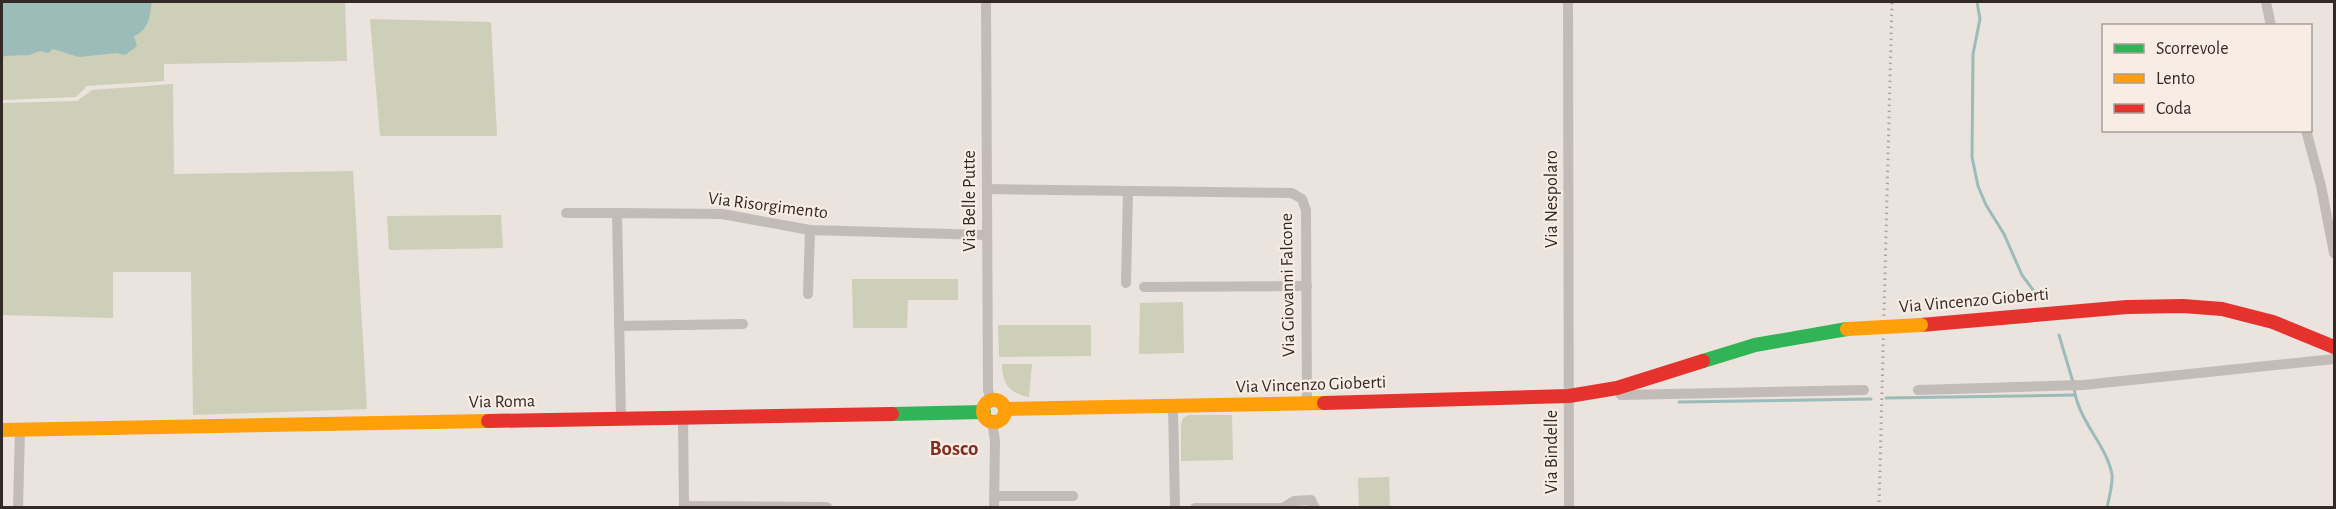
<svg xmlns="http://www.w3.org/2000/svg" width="2336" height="509" font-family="'Alegreya Sans',sans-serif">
	<rect width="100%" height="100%" fill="#eae3de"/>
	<g fill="#cdcfb8">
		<polygon points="2,2 345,2 347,61 164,64 164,81 87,86 76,97 2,100"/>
		<polygon points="370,19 491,22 497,136 380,136"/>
		<polygon points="173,84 174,174 353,171 367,409 193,415 191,272 113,272 113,318 2,315 2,103 77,101 92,90"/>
		<polygon points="501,215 503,248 389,250 387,216"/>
		<polygon points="852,279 958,279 958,300 908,300 907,328 853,328"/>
		<polygon points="1183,302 1184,353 1139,354 1140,303"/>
		<polygon points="998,325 1091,325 1091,356 999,357"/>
		<path d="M1002 364H1032L1029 397C1010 393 1002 385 1002 364Z"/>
		<polygon points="1188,415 1232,415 1233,460 1181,461 1181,425 1183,418"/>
		<polygon points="1389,477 1390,507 1359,507 1358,478"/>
	</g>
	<path fill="#9bbcb9" d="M2 2H152C149 17 150 29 134 36L137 46 125 55 116 53 79 57 53 49 48 53 40 51 29 55 4 56 2 60Z"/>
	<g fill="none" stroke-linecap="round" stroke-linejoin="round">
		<g stroke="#9bbcb9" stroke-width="3">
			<polyline points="1977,2 1980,19 1973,54 1972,157 1978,186 1986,205 2004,234 2022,275 2039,298"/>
			<polyline points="2059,335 2073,382"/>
			<path d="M2074 388C2078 421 2108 447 2112 475 2113 485 2109 497 2107 508"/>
			<polyline points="1886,398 2075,395"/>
			<polyline points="1679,402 1871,399"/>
		</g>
		<g stroke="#c3bbb7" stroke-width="10">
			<polyline points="986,2 988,390 991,401"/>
			<polyline points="1568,2 1569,508"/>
			<polyline points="2266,2 2271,26"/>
			<polyline points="2306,130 2321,186 2334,253"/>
			<polyline points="987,189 1292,193 1302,199 1306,210 1307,402"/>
			<polyline points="566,213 617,213"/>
			<polyline points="1126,283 1128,191"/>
			<polyline points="1144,287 1307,286"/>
			<polyline points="808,294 810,230"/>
			<polyline points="619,326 743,324"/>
			<polyline points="1617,388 1621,395 1864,390"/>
			<polyline points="1918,390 2083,385 2334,359"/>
			<polyline points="1173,407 1175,508"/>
			<polyline points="683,417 684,508"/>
			<polyline points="621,418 617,213 722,214 810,230 986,235"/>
			<polyline points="992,421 995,441 994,508"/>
			<polyline points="994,496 1073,496"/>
			<polyline points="684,506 827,507"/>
			<polyline points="1286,506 1294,501 1311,500 1315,508"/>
			<polyline points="18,508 20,430"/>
			<polyline points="1195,508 1288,508"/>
		</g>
		<g stroke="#30b455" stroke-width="14">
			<polyline points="1703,361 1755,345 1847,329"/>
			<polyline points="892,414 984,412"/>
		</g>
		<g stroke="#ff9f0a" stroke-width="14">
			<circle cx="994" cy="411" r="11"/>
			<polyline points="1005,409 1324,403"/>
			<polyline points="2,430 488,421"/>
		</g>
		<g stroke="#e5322d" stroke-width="14">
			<polyline points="1921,325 2127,307 2183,306 2222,309 2273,322 2334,347"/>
			<polyline points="1324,403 1569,396 1617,388 1703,361"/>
			<polyline points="488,421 892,414"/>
		</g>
		<polyline stroke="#aba5a1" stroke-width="3" stroke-dasharray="1.5 4.5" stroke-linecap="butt" points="1879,508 1892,2"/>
		<polyline stroke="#ff9f0a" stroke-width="14" points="1847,329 1921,325"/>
	</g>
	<g text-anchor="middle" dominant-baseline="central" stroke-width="4.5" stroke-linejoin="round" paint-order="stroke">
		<g font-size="18" fill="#332926" stroke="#f8ede4">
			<text transform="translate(1552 199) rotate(-90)">Via Nespolaro</text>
			<text transform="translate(970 201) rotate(-90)">Via Belle Putte</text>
			<text transform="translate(768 206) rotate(7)">Via Risorgimento</text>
			<text transform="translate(1288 285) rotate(-91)">Via Giovanni Falcone</text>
			<text transform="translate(1974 301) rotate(-5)">Via Vincenzo Gioberti</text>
			<text transform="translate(1311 385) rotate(-2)">Via Vincenzo Gioberti</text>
			<text transform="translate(502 402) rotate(-1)">Via Roma</text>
			<text transform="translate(1552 452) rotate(-90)">Via Bindelle</text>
		</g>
		<g font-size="21" font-weight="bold" fill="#7f2e22" stroke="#f8ede4">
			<text x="954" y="448">Bosco</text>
		</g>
	</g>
	<rect width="2336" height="509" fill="none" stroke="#332926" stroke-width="6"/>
	<rect x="2102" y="24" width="210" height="108" fill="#f8ede4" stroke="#a99f98" stroke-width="1.5"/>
	<rect x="2114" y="44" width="30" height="9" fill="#30b455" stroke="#a99f98" stroke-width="1.5"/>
	<text x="2156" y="54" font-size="18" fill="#332926">Scorrevole</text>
	<rect x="2114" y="74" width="30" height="9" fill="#ff9f0a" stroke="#a99f98" stroke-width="1.5"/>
	<text x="2156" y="84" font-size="18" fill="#332926">Lento</text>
	<rect x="2114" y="104" width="30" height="9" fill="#e5322d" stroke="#a99f98" stroke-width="1.5"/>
	<text x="2156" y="114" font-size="18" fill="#332926">Coda</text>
</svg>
